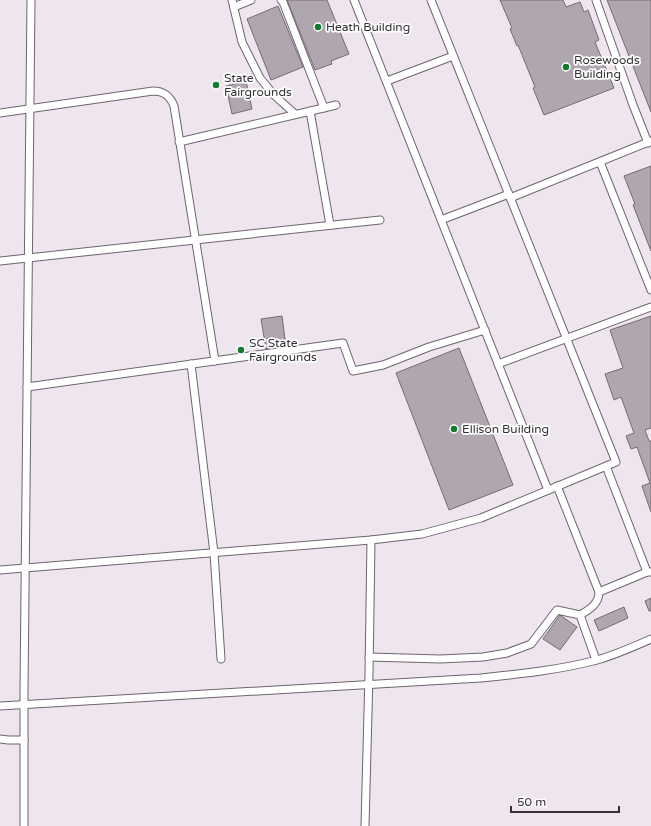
<svg xmlns="http://www.w3.org/2000/svg" width="651" height="826" font-family="'Varela Round',sans-serif">
	<rect width="100%" height="100%" fill="#efe5ef"/>
	<g fill="#afa6af" stroke="#746b74">
		<polygon points="287,0 327,0 349,54 331,61 332,64 315,70"/>
		<polygon points="500,0 563,0 566,7 580,2 584,12 588,10 599,40 595,42 614,88 544,115 533,88 535,87 518,45 517,46 510,29 512,28"/>
		<polygon points="607,0 651,0 651,112"/>
		<polygon points="278,6 303,67 271,80 247,19"/>
		<polygon points="246,81 252,109 232,114 226,86"/>
		<polygon points="651,166 651,251 633,205 635,204 624,176"/>
		<polygon points="282,316 286,347 266,349 261,319"/>
		<polygon points="651,316 651,428 645,430 649,441 651,441 651,512 642,486 650,483 637,447 631,449 626,436 634,433 621,397 614,400 605,374 623,368 610,330"/>
		<polygon points="459,348 513,485 449,510 396,373"/>
		<polygon points="651,598 651,611 649,611 645,601"/>
		<polygon points="624,607 628,618 599,631 594,620"/>
		<polygon points="560,615 577,627 560,650 543,639"/>
	</g>
	<g fill="none" stroke-linecap="round" stroke-linejoin="round">
		<defs>
			<g id="lane">
				<polyline points="232,0 242,42 260,78 274,95 295,114"/>
				<polyline points="281,0 283,2 324,108"/>
				<polyline points="354,0 548,490"/>
				<polyline points="596,0 633,105 648,143"/>
				<polyline points="234,7 251,0"/>
				<polyline points="387,81 453,56"/>
				<polyline points="310,111 330,225"/>
				<path d="M0 113 153 91C164 91 170 96 174 106L215 361"/>
				<polyline points="179,142 336,105"/>
				<polyline points="600,162 651,290"/>
				<polyline points="510,198 651,141"/>
				<polyline points="441,220 509,194"/>
				<polyline points="0,261 380,220"/>
				<polyline points="191,364 214,553 221,659"/>
				<polyline points="498,364 651,307"/>
				<polyline points="27,387 343,343 353,371 383,365 429,347 485,330"/>
				<polyline points="606,466 647,572"/>
				<polyline points="0,570 371,540 422,534 481,518 616,462 431,0"/>
				<polyline points="599,592 647,572 651,572"/>
				<polyline points="580,615 596,660"/>
				<path d="M369 657 440 659 483 657 507 653 531 644 557 610 580 615C589 610 599 604 599 592L557 486"/>
				<path d="M0 706 481 678C520 674 559 670 597 660 615 655 633 647 651 639"/>
				<polyline points="0,739 8,740 24,740"/>
				<polyline points="24,826 24,690 31,0"/>
				<polyline points="365,826 369,674 371,540"/>
			</g>
		</defs>
		<use href="#lane" stroke="#6d656d" stroke-width="9"/>
		<use href="#lane" stroke="#fff" stroke-width="7"/>
	</g>
	<g fill="#147a2d" stroke="#fff" stroke-width="1.5">
		<circle cx="318" cy="27" r="4"/>
		<circle cx="566" cy="67" r="4"/>
		<circle cx="216" cy="85" r="4"/>
		<circle cx="241" cy="350" r="4"/>
		<circle cx="454" cy="429" r="4"/>
	</g>
	<g text-anchor="middle" dominant-baseline="central" stroke-width="3.5" stroke-linejoin="round" paint-order="stroke">
		<g font-size="12" fill="#343034" stroke="#fff" text-anchor="start">
			<text x="326" y="27">Heath Building</text>
			<text x="574" y="60">Rosewoods<tspan x="574" dy="14">Building</tspan></text>
			<text x="224" y="78">State<tspan x="224" dy="14">Fairgrounds</tspan></text>
			<text x="249" y="343">SC State<tspan x="249" dy="14">Fairgrounds</tspan></text>
			<text x="462" y="429">Ellison Building</text>
		</g>
	</g>
	<path d="M511 806v6h108v-6" fill="none" stroke="#343034" stroke-width="2"/>
	<text x="517" y="806" font-size="12" fill="#343034" stroke="#ffffff" stroke-width="3" paint-order="stroke">50 m</text>
</svg>
